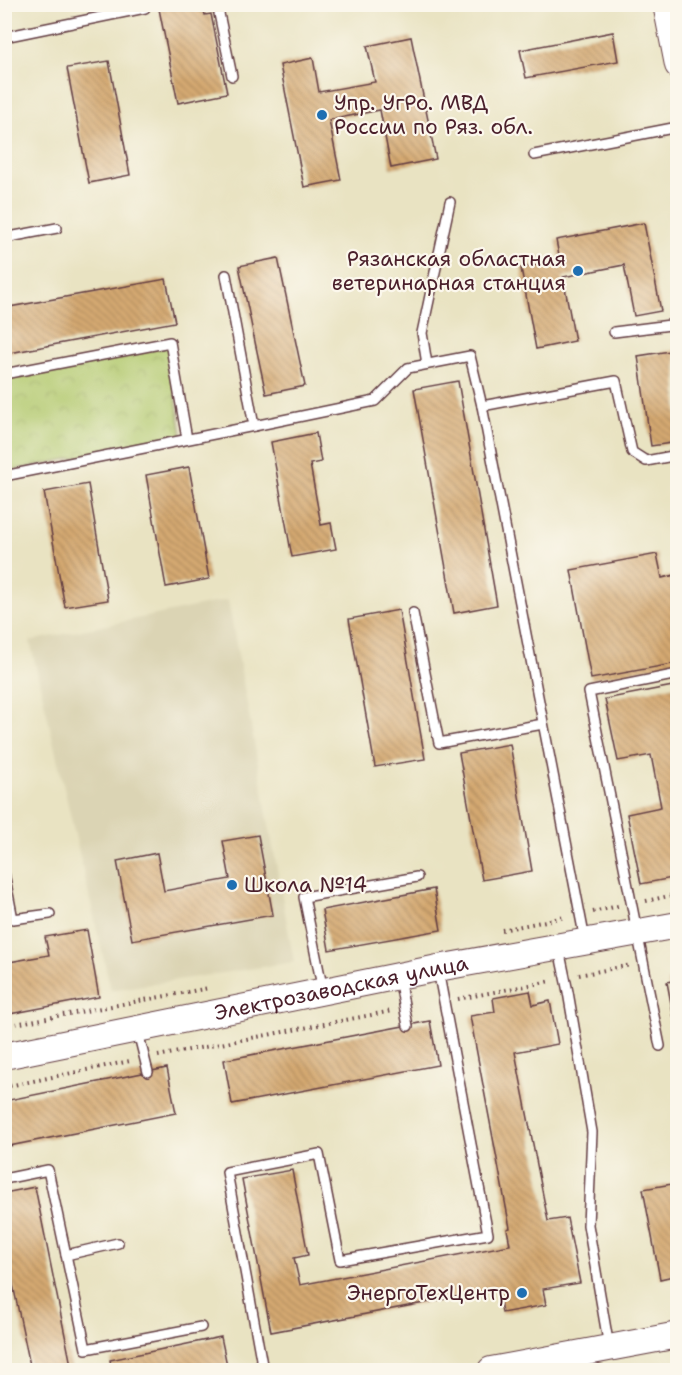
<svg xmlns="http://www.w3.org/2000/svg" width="682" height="1375" font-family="'Shantell Sans',sans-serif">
	<defs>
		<pattern id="park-crowns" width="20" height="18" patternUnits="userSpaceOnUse" patternTransform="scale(1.5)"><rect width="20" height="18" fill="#b2c96e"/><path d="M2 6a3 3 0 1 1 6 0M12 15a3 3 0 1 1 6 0" fill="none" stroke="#9bac5f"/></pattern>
		<pattern id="building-back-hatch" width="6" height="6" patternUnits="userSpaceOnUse" patternTransform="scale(1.5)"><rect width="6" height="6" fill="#d4a971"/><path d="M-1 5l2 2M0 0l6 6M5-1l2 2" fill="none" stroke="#ae895d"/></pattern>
	</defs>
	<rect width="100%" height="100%" fill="#fbf7ec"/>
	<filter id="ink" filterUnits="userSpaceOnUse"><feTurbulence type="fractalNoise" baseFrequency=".0167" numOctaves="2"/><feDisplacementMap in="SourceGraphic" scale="12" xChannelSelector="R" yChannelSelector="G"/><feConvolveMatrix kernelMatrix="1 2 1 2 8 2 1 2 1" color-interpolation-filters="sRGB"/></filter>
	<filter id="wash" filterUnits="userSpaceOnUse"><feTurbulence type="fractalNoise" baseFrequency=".008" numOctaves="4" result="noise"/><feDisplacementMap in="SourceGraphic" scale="24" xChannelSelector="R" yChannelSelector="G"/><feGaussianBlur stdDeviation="1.35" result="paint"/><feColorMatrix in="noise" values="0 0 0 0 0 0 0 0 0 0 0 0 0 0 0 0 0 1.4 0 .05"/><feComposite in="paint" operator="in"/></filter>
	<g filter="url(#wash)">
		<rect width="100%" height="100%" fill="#e9e3c2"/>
		<polygon fill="#dbd4b4" points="228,600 294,962 111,990 30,641"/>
		<polygon fill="url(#park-crowns)" stroke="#7e744c" stroke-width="1.5" points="168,347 182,436 5,472 5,378"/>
		<g id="blocks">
			<g fill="url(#building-back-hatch)">
				<polygon points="158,4 202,4 205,15 211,14 227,93 178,103"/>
				<polygon points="445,4 489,4 489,6 447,14"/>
				<polygon points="613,32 618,61 526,78 520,50"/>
				<polygon points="411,37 436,159 391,168 380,110 329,120 341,180 304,187 280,65 313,58 319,92 375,82 367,46"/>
				<polygon points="109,61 130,175 89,183 67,68"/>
				<polygon points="644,223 661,311 634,316 624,265 563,277 575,341 536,349 521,268 560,261 556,240"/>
				<polygon points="278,258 305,386 266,394 239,266"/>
				<polygon points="166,279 175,322 4,354 4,308"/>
				<polygon points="676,350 678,442 651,446 638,356"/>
				<polygon points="458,381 497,605 454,613 414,389"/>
				<polygon points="316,433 321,462 310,464 321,525 331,523 336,549 292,557 271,442"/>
				<polygon points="189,467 209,579 166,587 146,475"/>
				<polygon points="88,484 108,600 65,607 44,492"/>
				<polygon points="657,554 662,578 675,575 678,588 678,663 591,679 571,570"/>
				<polygon points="399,610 425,759 375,767 349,619"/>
				<polygon points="678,685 678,877 641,884 627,814 661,807 651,755 618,761 605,699"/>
				<polygon points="510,744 532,871 482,880 459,753"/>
				<polygon points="258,835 273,915 132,940 117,861 157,853 164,891 230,879 223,841"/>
				<polygon points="434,889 441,930 329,950 322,910"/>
				<polygon points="87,930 99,997 4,1015 4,963 49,955 45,937"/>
				<polygon points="678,980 678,1024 675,1025 667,982"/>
				<polygon points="530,991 533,1005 550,1001 558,1044 515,1052 548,1221 567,1218 580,1283 543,1289 546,1305 502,1313 498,1289 271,1332 242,1179 292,1170 308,1255 294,1258 300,1285 510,1245 507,1229 510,1228 470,1016 495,1012 493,998"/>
				<polygon points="430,1021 438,1065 232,1104 224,1060"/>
				<polygon points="167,1068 176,1113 4,1147 4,1101"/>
				<polygon points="678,1183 678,1275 660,1279 643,1189"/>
				<polygon points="35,1187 72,1370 31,1370 4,1242 4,1193"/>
				<polygon points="221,1337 228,1370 112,1370 110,1360"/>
			</g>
		</g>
	</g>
	<g filter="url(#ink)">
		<use href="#blocks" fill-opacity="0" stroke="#623c42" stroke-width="1.5"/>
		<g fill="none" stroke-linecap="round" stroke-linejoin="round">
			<defs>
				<g id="lane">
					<polyline points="217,4 232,76"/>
					<polyline points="4,37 145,8"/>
					<polyline points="534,155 678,127"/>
					<polyline points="4,238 57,228"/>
					<polyline points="614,332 678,324"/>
					<polyline points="427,364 422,333 450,202"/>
					<polyline points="4,374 170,342 187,439"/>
					<polyline points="482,406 585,940"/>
					<polyline points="254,426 375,401 408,368 470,356 482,406 616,381 632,452 646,461 678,455"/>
					<polyline points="4,476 254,426 226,275"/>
					<polyline points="413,613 439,743 543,724"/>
					<polyline points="4,873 13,919 50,914"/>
					<polyline points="559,949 568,992 592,1132 588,1225 609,1347"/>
					<polyline points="399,978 408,1026"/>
					<polyline points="323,991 304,897 417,877"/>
					<polyline points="138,1032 148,1072"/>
					<polyline points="660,1046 589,692 678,674"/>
					<polyline points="4,1179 48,1170 86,1349 201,1327"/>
					<polyline points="66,1255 118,1243"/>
					<polyline points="263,1370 227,1172 319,1154 340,1260 488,1234 438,970"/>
				</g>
				<g id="secondary">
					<polyline points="666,4 678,65"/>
					<path id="s1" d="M4 1056 438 968 678 925"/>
					<polyline points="491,1370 678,1335"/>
				</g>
			</defs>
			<use href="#lane" stroke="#623c42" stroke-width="12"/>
			<use href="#secondary" stroke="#623c42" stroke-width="28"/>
			<g stroke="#623c42" stroke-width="4" stroke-dasharray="1.5 4.5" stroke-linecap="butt">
				<polyline points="646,901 678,894"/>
				<polyline points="593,912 618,906"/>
				<polyline points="502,930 565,917"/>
				<polyline points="579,975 631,965"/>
				<polyline points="458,999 551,981"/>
				<polyline points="4,1026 209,988"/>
				<polyline points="158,1056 392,1011"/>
				<polyline points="4,1087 130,1061"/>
			</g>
			<use href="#lane" stroke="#fff" stroke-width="9"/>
			<use href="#secondary" stroke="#fff" stroke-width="26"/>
		</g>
	</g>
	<g fill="#1f6fb2" stroke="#fbf7ec" stroke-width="2">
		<circle cx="322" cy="115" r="6"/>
		<circle cx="578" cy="271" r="6"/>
		<circle cx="232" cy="885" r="6"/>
		<circle cx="522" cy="1293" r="6"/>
	</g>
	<g text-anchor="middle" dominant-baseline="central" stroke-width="4.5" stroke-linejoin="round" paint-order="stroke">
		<g font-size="21" fill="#4a1f2b" stroke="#fbf7ec" text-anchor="start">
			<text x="334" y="103">Упр. УгРо. МВД<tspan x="334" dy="24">России по Ряз. обл.</tspan></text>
			<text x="566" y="259" text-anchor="end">Рязанская областная<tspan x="566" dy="24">ветеринарная станция</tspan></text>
			<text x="244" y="885">Школа №14</text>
			<text x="510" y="1293" text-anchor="end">ЭнергоТехЦентр</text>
		</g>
		<g font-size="21" fill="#4a1f2b" stroke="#fbf7ec">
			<text stroke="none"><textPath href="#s1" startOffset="344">Электрозаводская улица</textPath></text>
		</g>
	</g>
	<rect width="682" height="1375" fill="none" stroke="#fbf7ec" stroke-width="24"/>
</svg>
